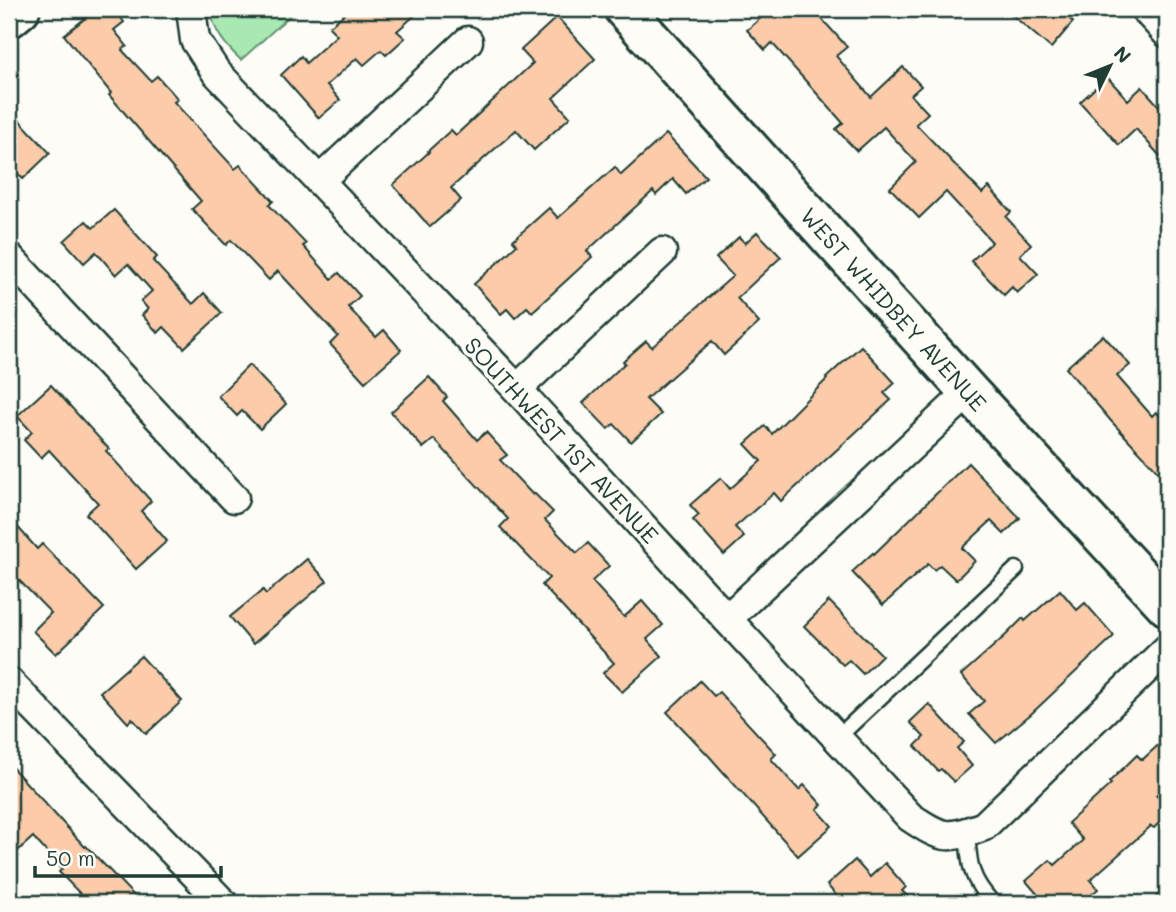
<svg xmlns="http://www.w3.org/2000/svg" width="1176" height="912" font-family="Mali,sans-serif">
	<rect width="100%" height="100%" fill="#fdfcf7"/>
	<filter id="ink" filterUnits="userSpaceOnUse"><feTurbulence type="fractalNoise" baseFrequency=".0143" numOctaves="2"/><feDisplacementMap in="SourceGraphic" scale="14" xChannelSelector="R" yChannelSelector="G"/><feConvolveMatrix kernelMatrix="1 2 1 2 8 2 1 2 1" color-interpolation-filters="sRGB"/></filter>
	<g filter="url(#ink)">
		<path fill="#a8e9b2" stroke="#649373" stroke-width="2" d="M211 9H297L241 60C226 46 212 30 211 9Z"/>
		<g fill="#fbcbaa" stroke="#1f3d34" stroke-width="2">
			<polygon points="97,9 114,9 124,22 114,30 127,46 122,50 151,81 157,76 178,99 174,102 235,169 240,165 273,201 269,205 306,244 303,246 332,279 339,273 360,296 348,307 376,337 384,330 401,350 365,382 330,344 338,336 278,271 269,280 231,240 226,245 192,209 201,201 109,95 111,93 64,35"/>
			<polygon points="350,9 422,9 397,31 405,38 386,55 381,50 364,65 357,58 327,85 340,100 319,118 281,75 301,56 306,63 337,35 329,27"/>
			<polygon points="771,9 813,9 847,47 836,56 871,97 903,67 921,86 911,95 928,113 916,124 982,193 989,187 1011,212 1006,217 1031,244 1020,255 1038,274 1017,293 1012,287 1004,295 971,261 992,242 946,192 919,218 890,188 916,162 884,127 857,151 836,129 843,123 772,43 765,50 747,30"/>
			<polygon points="1005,9 1058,9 1073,22 1051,48"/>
			<polygon points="557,17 595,59 553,98 570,117 534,150 516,130 451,188 461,200 430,227 393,185 429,152 428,151 451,130 456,135 533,63 521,50"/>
			<polygon points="1107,77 1128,100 1142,87 1167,115 1167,164 1136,129 1119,145 1080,102"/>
			<polygon points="9,109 50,153 23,179 9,164"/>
			<polygon points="666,134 706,177 686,194 673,179 656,195 653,191 587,251 592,257 532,312 527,307 515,318 507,309 501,314 474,284 517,245 513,240 549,208 558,218 615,167 621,175"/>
			<polygon points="114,210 157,257 153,261 193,304 204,293 222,313 184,348 164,327 158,333 142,315 148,309 141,301 152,291 128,264 116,275 96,252 84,263 64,241 86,221 93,228"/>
			<polygon points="757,232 781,257 737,298 759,323 724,355 712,341 646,399 661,414 631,442 614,424 608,429 583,403 625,363 623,361 646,341 652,347 733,276 716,258 739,237 745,243"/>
			<polygon points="1103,335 1130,365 1117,376 1152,416 1156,412 1167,423 1167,481 1111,421 1066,368"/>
			<polygon points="861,346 895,383 884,393 891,400 781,501 774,493 735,527 744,537 724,555 693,520 699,515 690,505 721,478 730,489 761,461 745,444 765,426 772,434 827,379 826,378"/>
			<polygon points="249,365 286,404 260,429 242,411 237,416 218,396"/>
			<polygon points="429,377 447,397 443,401 477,440 486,432 507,455 500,460 533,495 534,493 553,512 545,520 577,553 588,543 609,566 592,581 624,617 642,601 663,625 647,639 662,656 622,692 603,673 614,663 542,585 549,578 500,527 508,519 434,439 423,448 391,412"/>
			<polygon points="51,385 109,449 106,451 151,501 141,511 167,541 136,569 86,514 98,503 49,450 41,458 24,440 32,432 17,416"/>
			<polygon points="968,463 1020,518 1004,534 991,521 962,548 975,561 956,580 940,565 934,570 928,564 883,605 852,572 873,553 874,554"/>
			<polygon points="9,517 37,549 42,544 104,608 56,654 33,631 51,613 9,570"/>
			<polygon points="307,559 327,581 253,644 230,617 263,590 266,594"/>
			<polygon points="1060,590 1077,610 1085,603 1114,636 1031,714 996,743 969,714 984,701 961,675 1005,636 1023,618 1025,621"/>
			<polygon points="829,601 882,655 863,674 849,660 843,665 804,626"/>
			<polygon points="141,656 182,701 146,734 132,718 128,723 100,692"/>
			<polygon points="700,681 714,696 719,692 776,754 771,759 799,790 804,785 822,805 817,809 832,826 798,856 709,756 667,712"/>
			<polygon points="929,704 964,742 957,748 972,766 954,782 941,769 938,771 915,746 924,737 910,722"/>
			<polygon points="1167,737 1167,785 1156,795 1167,806 1167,815 1154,828 1151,826 1090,880 1098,889 1082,903 1045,903 1026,881 1050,860 1055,865 1083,840 1068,823 1111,784 1109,782 1137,755 1142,760"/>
			<polygon points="9,764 85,847 86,846 141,903 89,903 59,872 62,869 33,837 9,859"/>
			<polygon points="855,860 870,877 885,863 906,887 902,891 915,903 843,903 827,885"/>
		</g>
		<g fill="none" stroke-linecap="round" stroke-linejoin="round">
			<defs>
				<g id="lane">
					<polyline points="837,738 1016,569"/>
					<path d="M967 832C969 864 970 879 993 903"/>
					<polyline points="1162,903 1167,898"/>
				</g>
				<g id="street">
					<path d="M191 9 195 40 216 72 517 389 727 619 910 817C943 839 947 840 984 826L1167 649"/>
					<polyline points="1145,9 1167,33"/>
					<polyline points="319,181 468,41"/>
					<polyline points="9,257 234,498"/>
					<polyline points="517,389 662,252"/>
					<polyline points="727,619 969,392"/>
					<polyline points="9,682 223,903"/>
				</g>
				<g id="secondary">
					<polyline points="624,9 969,392 1167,606"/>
					<polyline points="9,18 20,9"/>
				</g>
			</defs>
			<use href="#lane" stroke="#1f3d34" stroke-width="19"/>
			<use href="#street" stroke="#1f3d34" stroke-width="33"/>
			<use href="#secondary" stroke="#1f3d34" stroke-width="44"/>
			<use href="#lane" stroke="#fdfcf7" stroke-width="14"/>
			<use href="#street" stroke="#fdfcf7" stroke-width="28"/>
			<use href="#secondary" stroke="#fdfcf7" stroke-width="38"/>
		</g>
	</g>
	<g text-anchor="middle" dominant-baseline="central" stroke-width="7" stroke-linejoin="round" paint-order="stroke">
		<g font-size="23" fill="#1f3d34" stroke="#fdfcf7">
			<text transform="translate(894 309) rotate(48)">WEST WHIDBEY AVENUE</text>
			<text transform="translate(562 440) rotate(47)">SOUTHWEST 1ST AVENUE</text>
		</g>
	</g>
	<rect width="1176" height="912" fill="none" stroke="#fdfcf7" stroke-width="35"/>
	<rect x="18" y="18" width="1141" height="877" fill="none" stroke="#1f3d34" stroke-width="2.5" filter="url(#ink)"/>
	<g transform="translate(1110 66) rotate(47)" stroke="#fdfcf7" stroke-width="5" paint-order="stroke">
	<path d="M0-5L12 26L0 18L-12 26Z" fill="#1f3d34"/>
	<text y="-10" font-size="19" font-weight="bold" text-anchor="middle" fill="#1f3d34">N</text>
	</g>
	<path d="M35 866v10h186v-10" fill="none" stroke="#1f3d34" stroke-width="3.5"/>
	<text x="46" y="866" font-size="21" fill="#1f3d34" stroke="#fdfcf7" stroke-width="5" paint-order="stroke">50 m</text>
</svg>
